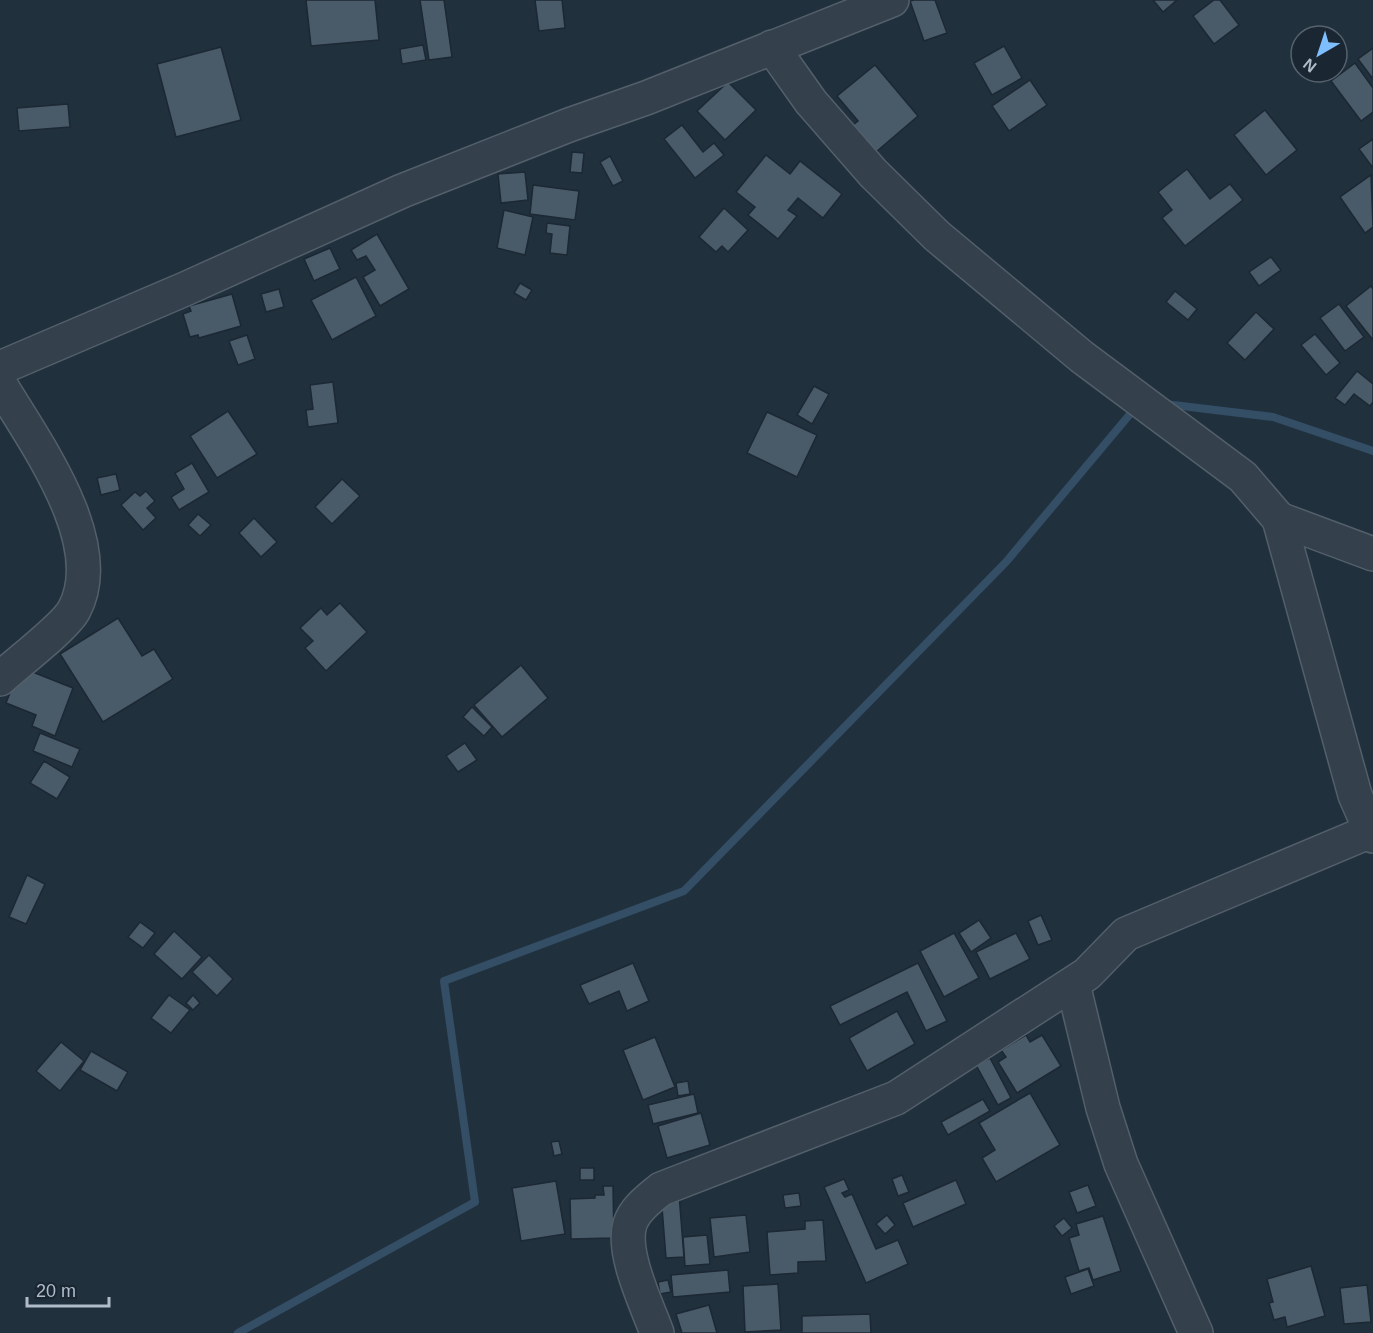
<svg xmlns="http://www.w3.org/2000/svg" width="1373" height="1333" font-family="Arial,sans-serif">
	<rect width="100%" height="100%" fill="#20303d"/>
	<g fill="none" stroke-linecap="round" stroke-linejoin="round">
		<g stroke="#334e65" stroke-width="8">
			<polyline points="1165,404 1273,417 1373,451"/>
			<polyline points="238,1333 475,1202 444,981 684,891 1006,562 1136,407"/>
		</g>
	</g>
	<g fill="#495a69" stroke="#1c2833" stroke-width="1.5">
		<polygon points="306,0 375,0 379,40 311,46"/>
		<polygon points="420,0 444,0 452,57 429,60"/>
		<polygon points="535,0 562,0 565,28 539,31"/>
		<polygon points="914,0 935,0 947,33 924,41 910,1"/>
		<polygon points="1153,0 1177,0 1163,12"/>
		<polygon points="1214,0 1220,0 1239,25 1214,44 1193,16"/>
		<polygon points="423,45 426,60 402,64 400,49"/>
		<polygon points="1004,46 1022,78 992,95 974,63"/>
		<polygon points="221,47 241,120 176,137 157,64"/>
		<polygon points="1373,48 1373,79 1358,59"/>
		<polygon points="1355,63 1373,88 1373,112 1361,121 1331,81"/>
		<polygon points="875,65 918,116 876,152 853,125 858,121 837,96"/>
		<polygon points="1030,80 1047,105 1009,131 992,106"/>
		<polygon points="728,82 756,110 725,140 697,111"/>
		<polygon points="68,104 70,127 19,131 17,108"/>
		<polygon points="1265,110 1297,150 1266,175 1234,135"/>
		<polygon points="682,125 703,152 714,143 724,155 695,178 664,139"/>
		<polygon points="1373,139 1373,168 1359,149"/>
		<polygon points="572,152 584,153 582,173 570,172"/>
		<polygon points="766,155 790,174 800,161 842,194 823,218 798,198 788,210 797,216 778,239 748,215 755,207 736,192"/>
		<polygon points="610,156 623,181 613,186 600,162"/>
		<polygon points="1187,169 1210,199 1230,184 1243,200 1185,246 1162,218 1172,210 1158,192"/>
		<polygon points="525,172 528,200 501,203 498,174"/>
		<polygon points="1371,175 1373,227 1365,233 1340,197"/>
		<polygon points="533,185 579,191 575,220 530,214"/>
		<polygon points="724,208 748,230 728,252 722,246 716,252 699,237"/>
		<polygon points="504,210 533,217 525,255 497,248"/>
		<polygon points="547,223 570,226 567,255 550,253 552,234 546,233"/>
		<polygon points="377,234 409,289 380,306 363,277 375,270 366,256 357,260 351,250"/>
		<polygon points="330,248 340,269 314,281 304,259"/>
		<polygon points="1271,257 1281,270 1259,286 1249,272"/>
		<polygon points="356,277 376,316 332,340 311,300"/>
		<polygon points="520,283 532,290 526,300 514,293"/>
		<polygon points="1371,286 1373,289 1373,340 1346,306"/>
		<polygon points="279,289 284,307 266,312 261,294"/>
		<polygon points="1175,291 1197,309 1188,320 1166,302"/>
		<polygon points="232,294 241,326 199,338 198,335 190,337 183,314 191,311 189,306"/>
		<polygon points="1339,304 1364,337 1345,351 1320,318"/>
		<polygon points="1256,312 1274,329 1245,360 1227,343"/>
		<polygon points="1315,334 1340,363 1326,375 1301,345"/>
		<polygon points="247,335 255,359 238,365 229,341"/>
		<polygon points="1357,371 1373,384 1373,402 1370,406 1354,394 1345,405 1335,398"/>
		<polygon points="333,382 338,423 308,427 306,410 313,409 310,385"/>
		<polygon points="814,386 829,394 812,424 797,415"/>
		<polygon points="228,411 257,454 217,478 190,436"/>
		<polygon points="767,412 817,435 797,477 747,453"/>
		<polygon points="192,463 209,492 179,510 171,497 184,489 175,473"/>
		<polygon points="116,474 120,490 101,495 97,478"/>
		<polygon points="342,479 360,496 332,524 315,507"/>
		<polygon points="146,491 155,501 147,508 156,518 143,530 121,505 135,492 140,496"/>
		<polygon points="198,514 211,525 200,536 188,525"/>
		<polygon points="254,518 277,542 261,557 239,533"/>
		<polygon points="340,603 367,632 326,671 305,648 313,641 300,628 321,608 327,615"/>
		<polygon points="118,618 142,656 154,649 173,679 103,722 60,654"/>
		<polygon points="521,665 548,698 502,737 474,705"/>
		<polygon points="20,667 73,688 55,736 32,726 36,715 6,703"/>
		<polygon points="472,707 492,727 484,736 463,717"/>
		<polygon points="40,733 80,749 72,767 33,751"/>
		<polygon points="465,743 477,760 458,772 446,756"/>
		<polygon points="44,761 70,777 57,799 30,783"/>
		<polygon points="27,875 45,884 26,924 9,917"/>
		<polygon points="1041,915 1052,940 1038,945 1028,921"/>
		<polygon points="979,920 991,938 971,952 959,933"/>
		<polygon points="140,922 155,933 143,948 128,937"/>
		<polygon points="174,931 202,957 182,979 154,954"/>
		<polygon points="954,933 979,978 944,997 920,951"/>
		<polygon points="1016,933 1030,959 990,979 976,952"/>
		<polygon points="209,955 233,979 217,996 192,972"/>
		<polygon points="633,963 649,1001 627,1011 619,991 589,1004 580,985"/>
		<polygon points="918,963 947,1021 926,1031 907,992 840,1025 830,1006"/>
		<polygon points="169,995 190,1010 171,1033 151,1018"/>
		<polygon points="193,995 200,1003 193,1010 186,1003"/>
		<polygon points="897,1011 915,1044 867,1071 849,1038"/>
		<polygon points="1026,1035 1030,1042 1042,1035 1061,1066 1017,1093 998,1062 1006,1057 1001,1050"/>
		<polygon points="655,1037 675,1087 643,1100 623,1050"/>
		<polygon points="61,1042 84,1061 60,1091 36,1071"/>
		<polygon points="91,1051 128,1072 117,1091 80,1070"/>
		<polygon points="990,1058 1011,1098 998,1105 976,1065"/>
		<polygon points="688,1081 690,1094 678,1096 676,1083"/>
		<polygon points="1030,1093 1060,1145 996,1182 982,1158 995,1150 979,1123"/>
		<polygon points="694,1094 698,1113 653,1124 648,1105"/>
		<polygon points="983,1099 990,1111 948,1135 941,1122"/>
		<polygon points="701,1113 710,1145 667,1158 658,1126"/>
		<polygon points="559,1141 562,1154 554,1156 551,1142"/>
		<rect x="580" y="1168" width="14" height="12"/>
		<polygon points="902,1175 909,1192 898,1196 892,1179"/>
		<polygon points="844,1179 849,1190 842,1193 845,1197 852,1194 876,1249 898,1240 908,1264 866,1283 824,1187"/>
		<polygon points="956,1180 966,1204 913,1227 903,1203"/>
		<polygon points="556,1181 565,1234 521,1241 512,1188"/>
		<polygon points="1088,1185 1096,1206 1077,1213 1069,1192"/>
		<polygon points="603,1186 613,1186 614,1238 571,1239 570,1199 595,1198 595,1195 604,1195"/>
		<polygon points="799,1193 801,1206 785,1208 783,1195"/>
		<polygon points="679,1194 684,1257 666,1258 661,1195"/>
		<polygon points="746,1215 750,1252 714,1257 710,1218"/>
		<polygon points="887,1215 895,1225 885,1234 876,1224"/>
		<polygon points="1103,1216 1121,1271 1093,1280 1089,1268 1079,1271 1069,1238 1079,1235 1076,1224"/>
		<polygon points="1064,1218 1072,1228 1062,1236 1054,1226"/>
		<polygon points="823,1220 826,1261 798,1262 798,1273 770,1275 767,1232 805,1229 805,1221"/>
		<polygon points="707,1235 710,1264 685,1266 683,1237"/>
		<polygon points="1311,1266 1325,1316 1287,1327 1285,1317 1274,1320 1269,1303 1273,1302 1267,1279"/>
		<polygon points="1088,1269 1094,1286 1071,1294 1065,1277"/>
		<polygon points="728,1270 730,1292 673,1297 671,1275"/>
		<polygon points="668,1280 671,1292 660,1294 658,1282"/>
		<polygon points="778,1284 781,1330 745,1332 743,1286"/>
		<polygon points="1367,1285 1371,1322 1344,1324 1340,1288"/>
		<polygon points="709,1305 717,1333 682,1333 676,1314"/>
		<polygon points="870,1314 871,1333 802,1333 802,1316"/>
	</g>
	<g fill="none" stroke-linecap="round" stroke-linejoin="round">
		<defs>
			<g id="street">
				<polyline points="772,47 811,102 873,173 937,236 1082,357 1243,477 1279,519 1355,795 1373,836"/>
				<polyline points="0,368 185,289 402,191 569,125 646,98 892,0"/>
				<path d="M0 384C34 441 110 543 74 610 65 627 16 664 0 679"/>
				<polyline points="1279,519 1373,554"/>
				<polyline points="1073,984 1103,1108 1121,1164 1196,1333"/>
				<path d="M657 1333C647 1305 621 1253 630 1224 635 1209 649 1199 661 1189L896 1098 1087 974 1126 934 1373 830"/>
			</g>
		</defs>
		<use href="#street" stroke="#535f6a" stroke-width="36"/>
		<use href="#street" stroke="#34414d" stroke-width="33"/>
	</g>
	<g transform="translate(1319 54) rotate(219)"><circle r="28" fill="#1a2631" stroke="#56626e" stroke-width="1.5"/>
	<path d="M0-4.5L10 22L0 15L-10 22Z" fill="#7ebeff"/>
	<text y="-9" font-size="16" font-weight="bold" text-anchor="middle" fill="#b0bcc9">N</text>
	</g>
	<path d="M27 1297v9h82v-9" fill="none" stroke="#b0bcc9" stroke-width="3"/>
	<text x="36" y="1297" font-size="18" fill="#b0bcc9" stroke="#1a2631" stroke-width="4.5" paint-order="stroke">20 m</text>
</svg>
